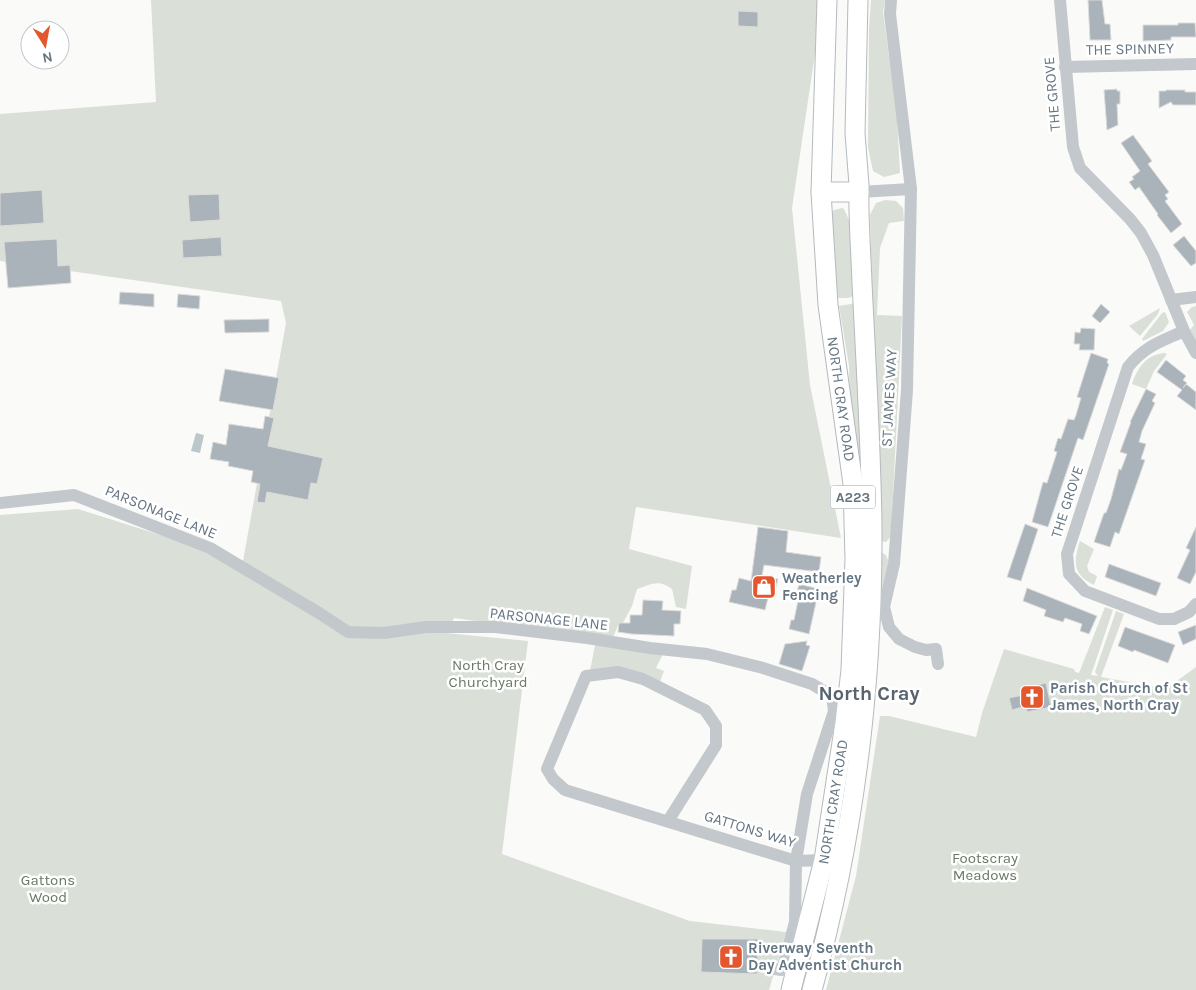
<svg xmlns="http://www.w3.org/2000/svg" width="1196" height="990" font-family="Karla,sans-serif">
	<rect width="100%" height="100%" fill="#fafaf8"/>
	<g fill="#dadfd7">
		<path d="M151 0H823L792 208 810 385 841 538 636 507 629 549 692 566 686 609 676 607 672 589C658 579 652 584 637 589L632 606 623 623H619L612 640 454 618 446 633 528 641 502 854 690 921 786 932 769 990H0V515L78 509 243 561 286 323 281 301 0 261V114L156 102Z"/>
		<polygon points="871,0 885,0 883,12 897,117 900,173 884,177 873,171 868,147 869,29"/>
		<polygon points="885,200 896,201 903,208 904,221 889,223 880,248 877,315 902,316 891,536 886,542 879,541 870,215 876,203"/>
		<polygon points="842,208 844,209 853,229 856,295 848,298 838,298 829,216 834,210"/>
		<polygon points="857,303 866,557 850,413 849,365 839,306"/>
		<polygon points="1196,306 1196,341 1190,330 1194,325 1187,312 1192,307"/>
		<polygon points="1160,308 1158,314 1140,336 1129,326"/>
		<polygon points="1165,312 1169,322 1163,331 1143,341 1142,339 1162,313"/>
		<path d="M1164 353 1167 354 1154 371 1146 389 1132 384C1138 367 1146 355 1164 353Z"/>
		<path d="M1080 541 1094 549 1087 566 1089 572 1097 576 1094 585C1073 575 1073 562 1080 541Z"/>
		<polygon points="881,552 886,555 889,563 880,603"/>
		<polygon points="1105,607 1113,610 1091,675 1098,676 1095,672 1116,611 1124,614 1101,677 1166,689 1196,667 1196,990 826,990 856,876 880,716 889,716 976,737 982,713 1004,649 1074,669 1075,672 1079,673"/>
		<polygon points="595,645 663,654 656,668 664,671 659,684 590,671"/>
	</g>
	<polygon fill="#bbc7cb" points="196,433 204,435 200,453 191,451"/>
	<g fill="#aab3b9" stroke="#dcdcda">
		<polygon points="1088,0 1102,0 1105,24 1110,24 1111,40 1090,40"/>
		<polygon points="738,11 758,12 758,27 738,26"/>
		<polygon points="1178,23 1195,23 1196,37 1171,37 1171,40 1143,41 1143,25 1178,25"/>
		<polygon points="1117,89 1117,91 1120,91 1120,104 1117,104 1118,125 1107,130 1104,90"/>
		<polygon points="1166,90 1185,90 1185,92 1196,92 1196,105 1173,105 1171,102 1159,108 1159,91 1166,91"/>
		<polygon points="1133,135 1152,161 1148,164 1169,192 1165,195 1168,199 1165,201 1182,224 1171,233 1157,215 1158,214 1139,187 1135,190 1129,182 1134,179 1132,177 1140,171 1121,143"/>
		<polygon points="42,190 44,223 0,226 0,193"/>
		<polygon points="219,194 220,220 190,222 188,195"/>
		<polygon points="1184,236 1196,251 1196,263 1191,266 1173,245"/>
		<polygon points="221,237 222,256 183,258 182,240"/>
		<polygon points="57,239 58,266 70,265 71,283 8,288 4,242"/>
		<polygon points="120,292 154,294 154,307 119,304"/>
		<polygon points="178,294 200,296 199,309 177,307"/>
		<polygon points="1101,304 1110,312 1100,323 1092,316"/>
		<polygon points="269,319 269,332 225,333 224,320"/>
		<polygon points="1081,328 1095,329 1094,350 1079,350 1080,344 1074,344 1075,332 1080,333"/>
		<polygon points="1091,353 1108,359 1107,363 1109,364 1083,440 1078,438 1048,527 1032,522 1043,482 1047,483 1057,452 1054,451 1058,438 1061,439 1068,419 1074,420 1076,415 1081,398 1077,397"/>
		<polygon points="1166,360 1186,376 1183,380 1187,383 1183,388 1186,384 1196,392 1196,410 1177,396 1182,390 1157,372"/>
		<polygon points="225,369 279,378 273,410 219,401"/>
		<polygon points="1146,389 1156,394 1152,401 1155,403 1142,431 1139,442 1146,444 1141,459 1145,460 1119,534 1115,532 1110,547 1094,542 1104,513 1106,513 1111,499 1119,469 1121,470 1127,454 1120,452 1131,422 1130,422"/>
		<polygon points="265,416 274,418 268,446 323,458 317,484 311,483 308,500 267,492 265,503 257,502 260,484 251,482 253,471 228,466 229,462 210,459 213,442 226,445 229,424 263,429"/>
		<polygon points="1025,524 1038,529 1021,581 1007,577"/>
		<polygon points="758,527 788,531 786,552 821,557 819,572 764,565 762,576 778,579 774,595 769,594 765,610 729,602 732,590 736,590 739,578 751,581"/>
		<polygon points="1196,527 1196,572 1190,584 1177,578 1190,550 1186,548"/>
		<polygon points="1109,564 1161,583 1156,596 1105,577"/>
		<polygon points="799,584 819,589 809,634 789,629 791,620 794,620 798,601 795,600"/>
		<polygon points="1027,588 1097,616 1089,634 1080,631 1082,624 1065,618 1063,622 1044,616 1046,610 1023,601"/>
		<polygon points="643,600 663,601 662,610 681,611 680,624 674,624 674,636 632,634 618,632 619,623 630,623 630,615 642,615"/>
		<polygon points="1196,625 1196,639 1183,645 1178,632"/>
		<polygon points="1125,627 1175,645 1168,663 1134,650 1133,652 1118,646"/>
		<polygon points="807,641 806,645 810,646 802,671 779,664 785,644"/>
		<polygon points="1046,683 1051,707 1027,712 1026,706 1012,710 1009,698 1023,695 1021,689"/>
		<polygon points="702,939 758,939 757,974 701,972"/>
	</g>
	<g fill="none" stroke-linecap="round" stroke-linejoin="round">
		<defs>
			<g id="primary">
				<polyline points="821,192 859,192"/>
				<polyline points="791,990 824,860 845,723 851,670 855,559 853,484 828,305 821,192 827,0"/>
				<path d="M812 990C854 839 873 684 872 527 871 446 866 364 862 283 861 251 858 218 859 185L855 133 858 0"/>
			</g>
		</defs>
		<use href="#primary" stroke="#b5babe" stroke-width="21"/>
		<g stroke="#c3c8cc" stroke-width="12">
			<polyline points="891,0 890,14 911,189 907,390 894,564 884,607 889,627 899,639 915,647 926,650 936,649 938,664"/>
			<polyline points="1060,0 1073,147 1080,168 1130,219 1141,233 1153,255 1184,331 1196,353"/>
			<polyline points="1065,67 1196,64"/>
			<polyline points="859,192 911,189"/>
			<polyline points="1171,300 1196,297"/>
			<path d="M1184 331C1160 342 1145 346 1128 367L1067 554 1069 574 1085 591 1159 619H1174L1189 612 1196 604"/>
			<polyline points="0,503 74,495 210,548 319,613 348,632 384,633 426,627 495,627 587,638 650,648 707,654 763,668 812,684 832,696 834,711 807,794 796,861 795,922 782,970 775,969"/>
			<polyline points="668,821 716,745 716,726 705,710 643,679 618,672 586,676 547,769 553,779 565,790 796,861 824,860"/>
		</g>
		<use href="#primary" stroke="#fff" stroke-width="19"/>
	</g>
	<defs>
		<symbol id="shop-square" viewBox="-11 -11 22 22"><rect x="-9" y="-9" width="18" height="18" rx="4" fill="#e4572e" stroke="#fff"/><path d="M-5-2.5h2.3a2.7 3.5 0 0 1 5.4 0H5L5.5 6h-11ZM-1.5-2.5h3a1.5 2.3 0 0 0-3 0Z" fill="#fff"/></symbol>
		<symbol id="church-square" viewBox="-11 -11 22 22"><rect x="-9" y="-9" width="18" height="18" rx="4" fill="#e4572e" stroke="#fff"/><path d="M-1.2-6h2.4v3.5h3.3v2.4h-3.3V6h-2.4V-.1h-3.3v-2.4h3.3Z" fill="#fff"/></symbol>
	</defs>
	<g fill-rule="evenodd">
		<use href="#shop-square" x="750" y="573" width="28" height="28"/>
		<use href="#church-square" x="1018" y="683" width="28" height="28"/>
		<use href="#church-square" x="717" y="943" width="28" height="28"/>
	</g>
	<g text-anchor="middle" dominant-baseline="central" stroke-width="5" stroke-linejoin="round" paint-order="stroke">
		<rect fill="#fff" stroke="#939fa8" stroke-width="1" x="830.5" y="485.5" width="45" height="23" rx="4"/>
		<g font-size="14" font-weight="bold" fill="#657683">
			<text x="853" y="497">A223</text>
		</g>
		<g font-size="15" fill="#657683" stroke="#fff">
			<text transform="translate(1130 49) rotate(-1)">THE SPINNEY</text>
			<text transform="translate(1052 94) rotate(-95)">THE GROVE</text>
			<text transform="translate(889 398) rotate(-87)">ST JAMES WAY</text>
			<text transform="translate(841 399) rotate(82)">NORTH CRAY ROAD</text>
			<text transform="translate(1067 502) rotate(-72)">THE GROVE</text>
			<text transform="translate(161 512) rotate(22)">PARSONAGE LANE</text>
			<text transform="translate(549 619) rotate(6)">PARSONAGE LANE</text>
			<text transform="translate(833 802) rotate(-81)">NORTH CRAY ROAD</text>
			<text transform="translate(750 829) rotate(17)">GATTONS WAY</text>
		</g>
		<g font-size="15" font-weight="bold" fill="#657683" stroke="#fff" text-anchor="start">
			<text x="782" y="578">Weatherley<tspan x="782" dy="17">Fencing</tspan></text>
			<text x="1050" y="688">Parish Church of St<tspan x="1050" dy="17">James, North Cray</tspan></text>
			<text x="748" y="948">Riverway Seventh<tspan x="748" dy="17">Day Adventist Church</tspan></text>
		</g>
		<g font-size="15" fill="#687a64" stroke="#fff">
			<text x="488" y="665">North Cray<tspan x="488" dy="17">Churchyard</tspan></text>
			<text x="985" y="858">Footscray<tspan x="985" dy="17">Meadows</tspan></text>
			<text x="48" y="880">Gattons<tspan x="48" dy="17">Wood</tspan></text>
		</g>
		<g font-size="20" font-weight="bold" fill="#57646e" stroke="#fff">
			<text x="869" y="693">North Cray</text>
		</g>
	</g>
	<g transform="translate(45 45) rotate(169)"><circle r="24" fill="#ffffff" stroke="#c1c8cd"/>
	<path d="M0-4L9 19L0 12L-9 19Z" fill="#e4572e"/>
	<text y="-8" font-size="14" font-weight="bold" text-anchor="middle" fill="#657683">N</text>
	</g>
</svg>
